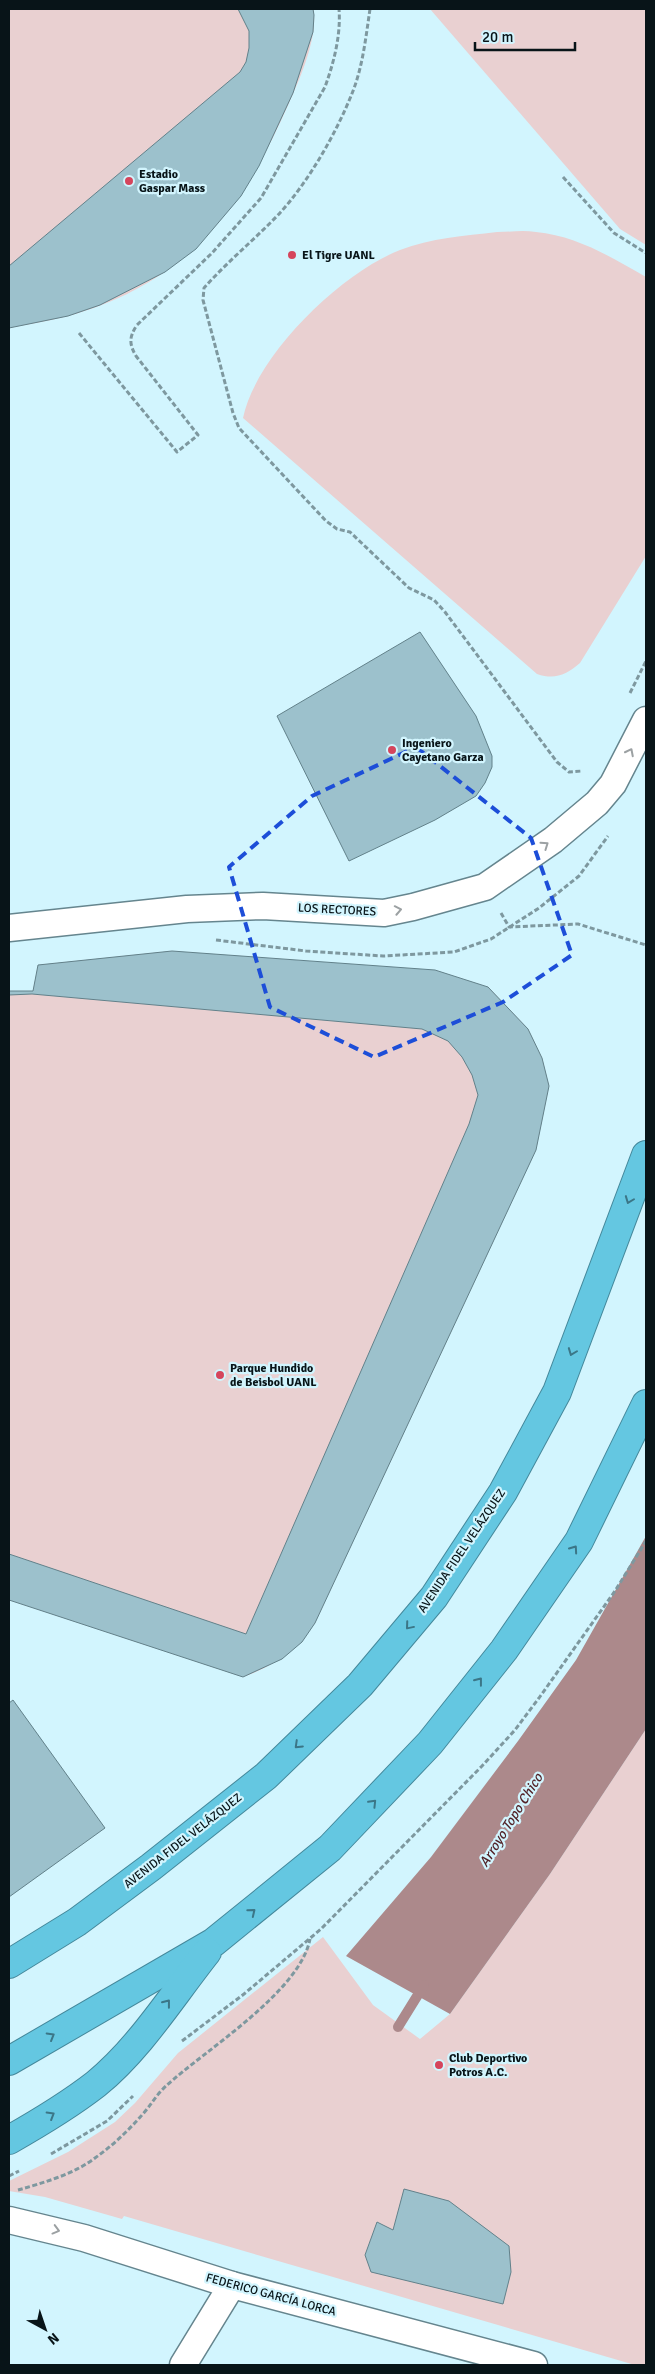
<svg xmlns="http://www.w3.org/2000/svg" width="655" height="2374" font-family="Signika,sans-serif">
	<rect width="100%" height="100%" fill="#d2f5fe"/>
	<g fill="#e9d0d1">
		<path d="M9 9H313C319 35 300 79 289 103 243 209 185 284 68 316 49 321 28 324 9 328Z"/>
		<polygon points="430,9 646,9 646,245 620,229"/>
		<path d="M497 232C510 232 523 230 536 232 577 236 611 257 646 277V556L580 663C566 675 555 680 537 674L243 418C256 355 341 273 400 250 431 238 464 236 497 232Z"/>
		<path d="M172 951 488 987 528 1029 542 1058 549 1086 536 1150 315 1623C296 1650 275 1666 243 1677L9 1600V991H33L38 965Z"/>
		<polygon points="646,1729 646,2365 635,2365 124,2216 122,2219 45,2197 9,2191 9,2181 68,2152 115,2122 135,2103 178,2053 323,1937 373,2005 420,2039 450,2014 550,1874"/>
	</g>
	<polygon fill="#ac898b" points="646,1536 646,1729 550,1874 450,2014 346,1956 431,1857 518,1741 576,1660"/>
	<g fill="none" stroke-linecap="round" stroke-linejoin="round">
		<polyline stroke="#ac898b" stroke-width="10" points="398,2027 424,1985"/>
	</g>
	<g fill="#9cc1cc" stroke="#62818a">
		<polygon points="238,9 313,9 314,15 313,32 293,93 259,166 241,196 196,249 165,272 100,305 68,316 9,328 9,266 240,72 246,62 249,48 249,31"/>
		<polygon points="420,632 476,716 492,756 492,767 485,783 476,796 435,820 349,861 277,716"/>
		<polygon points="172,951 435,970 488,987 528,1029 542,1058 549,1086 536,1150 315,1623 302,1642 282,1659 243,1677 9,1600 9,1554 246,1634 469,1124 478,1095 472,1075 462,1057 448,1041 422,1029 32,994 9,995 9,991 33,991 38,965"/>
		<polygon points="13,1700 105,1828 9,1897 9,1703"/>
		<polygon points="404,2189 449,2201 509,2246 511,2272 503,2304 371,2272 365,2255 377,2222 393,2230"/>
	</g>
	<g fill="none" stroke-linecap="round" stroke-linejoin="round">
		<defs>
			<g id="street">
				<polyline points="9,928 187,909 263,906 384,913 413,907 485,887 553,840 597,803 613,784 646,720"/>
				<polyline points="9,2220 84,2238 232,2285 534,2365"/>
				<polyline points="183,2365 232,2285"/>
			</g>
			<g id="highway">
				<polyline points="9,1964 77,1922 151,1867 266,1776 360,1685 434,1597 503,1492 557,1392 646,1155"/>
				<polyline points="9,2061 214,1942 330,1848 430,1743 504,1650 579,1541 646,1404"/>
				<path d="M9 2140C39 2123 69 2105 96 2084 140 2048 172 1996 207 1952"/>
			</g>
		</defs>
		<use href="#street" stroke="#65858e" stroke-width="29"/>
		<use href="#highway" stroke="#44889b" stroke-width="30"/>
		<g stroke="#7e989f" stroke-width="3" stroke-dasharray="5 2.5" stroke-linecap="butt">
			<path d="M370 9C366 36 363 65 353 91 337 132 308 183 278 215 254 240 227 262 204 288L203 300 233 413 239 428 326 521 337 529 350 532 409 588 434 600 445 612 557 762 569 772 582 771"/>
			<polyline points="563,177 614,233 646,253"/>
			<path d="M79 333 177 452 198 435 136 356C129 344 129 337 137 325L212 253 261 198 325 87C334 62 341 35 339 9"/>
			<polyline points="630,693 646,661"/>
			<polyline points="501,913 509,927 578,924 646,945"/>
			<polyline points="216,940 306,951 383,956 454,952 491,939 539,908 579,876 608,836"/>
			<polyline points="182,2041 244,1994 321,1929 482,1766 515,1730 539,1698 615,1591 646,1541"/>
			<polyline points="51,2154 107,2121 133,2096"/>
			<polyline points="9,2176 19,2171"/>
			<path d="M18 2190C43 2183 74 2174 95 2158 112 2146 128 2131 142 2115 151 2105 157 2094 166 2086 205 2050 300 1992 310 1939"/>
		</g>
		<use href="#street" stroke="#fff" stroke-width="26"/>
		<use href="#highway" stroke="#64c7e1" stroke-width="28"/>
	</g>
	<defs><path id="oneway-chevron" d="M-2-3.5L2.5 0L-2 3.5" fill="none" stroke-width="1.6" stroke-linecap="round" stroke-linejoin="round" transform="scale(1.25)"/></defs>
	<g stroke="#9ca1a3">
		<use href="#oneway-chevron" transform="translate(630 752) rotate(-63)"/>
		<use href="#oneway-chevron" transform="translate(545 845) rotate(-35)"/>
		<use href="#oneway-chevron" transform="translate(398 910) rotate(-11)"/>
		<use href="#oneway-chevron" transform="translate(56 2230) rotate(15)"/>
	</g>
	<g stroke="#3b7687">
		<use href="#oneway-chevron" transform="translate(629 1200) rotate(111)"/>
		<use href="#oneway-chevron" transform="translate(572 1352) rotate(111)"/>
		<use href="#oneway-chevron" transform="translate(574 1549) rotate(-55)"/>
		<use href="#oneway-chevron" transform="translate(409 1626) rotate(130)"/>
		<use href="#oneway-chevron" transform="translate(479 1681) rotate(-52)"/>
		<use href="#oneway-chevron" transform="translate(298 1745) rotate(136)"/>
		<use href="#oneway-chevron" transform="translate(373 1803) rotate(-46)"/>
		<use href="#oneway-chevron" transform="translate(252 1912) rotate(-39)"/>
		<use href="#oneway-chevron" transform="translate(167 2003) rotate(-52)"/>
		<use href="#oneway-chevron" transform="translate(51 2036) rotate(-30)"/>
		<use href="#oneway-chevron" transform="translate(51 2115) rotate(-31)"/>
	</g>
	<path fill="none" stroke="#1d4ed8" stroke-width="4" stroke-dasharray="10 6" stroke-linejoin="round" d="M416 747 531 838 572 955 503 1002 374 1057 270 1007 229 867 312 796Z"/>
	<g fill="#d5455c" stroke="#d2f5fe" stroke-width="2">
		<circle cx="129" cy="181" r="5"/>
		<circle cx="292" cy="255" r="5"/>
		<circle cx="392" cy="750" r="5"/>
		<circle cx="220" cy="1375" r="5"/>
		<circle cx="439" cy="2065" r="5"/>
	</g>
	<g text-anchor="middle" dominant-baseline="central" stroke-width="4.5" stroke-linejoin="round" paint-order="stroke">
		<g font-size="12" font-weight="bold" fill="#081418" stroke="#d2f5fe" text-anchor="start">
			<text x="139" y="174">Estadio<tspan x="139" dy="14">Gaspar Mass</tspan></text>
			<text x="302" y="255">El Tigre UANL</text>
			<text x="402" y="743">Ingeniero<tspan x="402" dy="14">Cayetano Garza</tspan></text>
			<text x="230" y="1368">Parque Hundido<tspan x="230" dy="14">de Beisbol UANL</tspan></text>
			<text x="449" y="2058">Club Deportivo<tspan x="449" dy="14">Potros A.C.</tspan></text>
		</g>
		<g font-size="12" fill="#081418" stroke="#d2f5fe">
			<text transform="translate(337 910) rotate(3)">LOS RECTORES</text>
			<text transform="translate(462 1551) rotate(-56)">AVENIDA FIDEL VELÁZQUEZ</text>
			<text transform="translate(183 1841) rotate(-38)">AVENIDA FIDEL VELÁZQUEZ</text>
			<text transform="translate(271 2295) rotate(15)">FEDERICO GARCÍA LORCA</text>
		</g>
		<g font-size="14" font-style="italic" fill="#522227" stroke="#d2f5fe">
			<text transform="translate(511 1820) rotate(-58)">Arroyo Topo Chico</text>
		</g>
	</g>
	<rect width="655" height="2374" fill="none" stroke="#081418" stroke-width="20"/>
	<g transform="translate(45 2329) rotate(140)" stroke="#d2f5fe" stroke-width="4" paint-order="stroke">
	<path d="M0-4L9 19L0 12L-9 19Z" fill="#081418"/>
	<text y="-8" font-size="14" font-weight="bold" text-anchor="middle" fill="#081418">N</text>
	</g>
	<path d="M475 42v8h100v-8" fill="none" stroke="#081418" stroke-width="2.5"/>
	<text x="482" y="42" font-size="15" fill="#081418" stroke="#d2f5fe" stroke-width="4" paint-order="stroke">20 m</text>
</svg>
